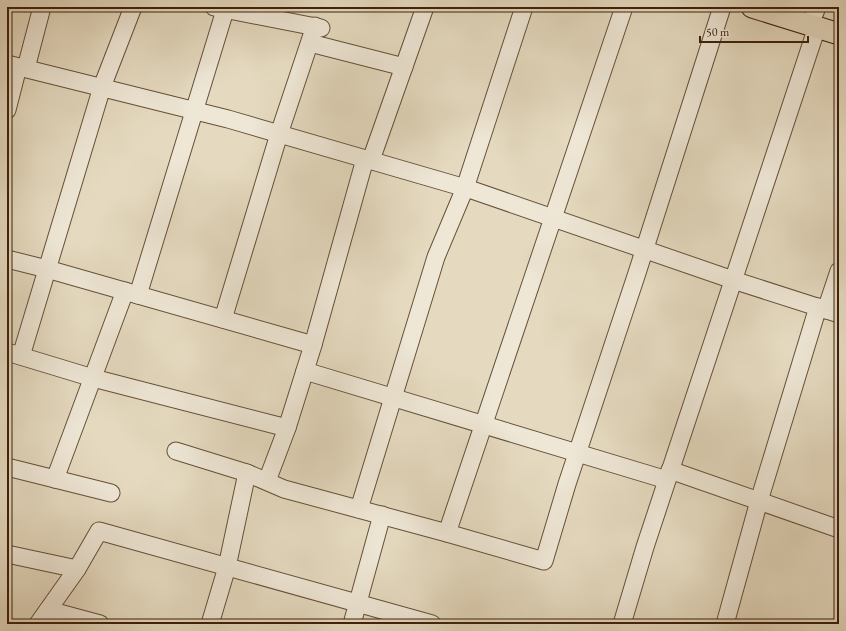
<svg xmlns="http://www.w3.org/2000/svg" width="846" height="631" font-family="'EB Garamond',serif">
	<rect width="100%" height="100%" fill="#e5dac0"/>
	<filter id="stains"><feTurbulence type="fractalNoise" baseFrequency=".005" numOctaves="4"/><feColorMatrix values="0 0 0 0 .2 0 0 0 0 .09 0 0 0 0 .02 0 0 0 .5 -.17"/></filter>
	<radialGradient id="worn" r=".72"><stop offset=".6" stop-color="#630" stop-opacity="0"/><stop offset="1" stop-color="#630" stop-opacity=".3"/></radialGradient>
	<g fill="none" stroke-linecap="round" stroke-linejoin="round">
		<defs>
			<g id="minor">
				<polyline points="214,7 321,28"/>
				<polyline points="810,25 817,7"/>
				<polyline points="310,43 404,67"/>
				<polyline points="7,64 228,119 469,189 733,280 839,314"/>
				<polyline points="26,68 42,7"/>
				<polyline points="7,110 18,67"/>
				<polyline points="371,160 425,7"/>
				<polyline points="7,259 47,269 313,345"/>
				<polyline points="138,295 226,7"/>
				<polyline points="826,310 839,271"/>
				<polyline points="223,319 279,134 315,26"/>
				<polyline points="7,352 93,378 287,428"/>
				<polyline points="21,356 102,87 133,7"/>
				<polyline points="305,371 667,480"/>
				<polyline points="176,451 247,473 284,489 447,533 544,561 567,484 637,273 722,7"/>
				<polyline points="7,467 111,493"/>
				<polyline points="670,470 839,529"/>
				<polyline points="55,479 125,291"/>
				<polyline points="267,481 287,428 313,345 365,159"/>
				<polyline points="359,509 436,257 465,188 524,7"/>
				<polyline points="447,533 624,7"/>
				<polyline points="7,554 77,569"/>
				<polyline points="48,610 100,624"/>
				<polyline points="38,624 77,569 99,531 432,624"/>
				<polyline points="210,624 227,567 247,473"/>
				<polyline points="352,624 382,515"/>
				<polyline points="622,624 645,547 817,27"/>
				<polyline points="725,624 759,501 818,307"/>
			</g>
			<polyline id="major" points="752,7 839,34"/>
		</defs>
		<use href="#minor" stroke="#664f38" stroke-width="19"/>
		<use href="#major" stroke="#3c210a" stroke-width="23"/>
		<use href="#minor" stroke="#eee7d6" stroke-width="17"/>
		<use href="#major" stroke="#e5dac0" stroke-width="21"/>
	</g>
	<rect width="846" height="631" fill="none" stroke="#e5dac0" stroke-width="24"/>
	<rect x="8" y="8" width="830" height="615" fill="none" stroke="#3c210a" stroke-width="2"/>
	<rect x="12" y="12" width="822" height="607" fill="none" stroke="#3c210a"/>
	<path d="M700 36v6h108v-6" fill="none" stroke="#3c210a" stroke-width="2"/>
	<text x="706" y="36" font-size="12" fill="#3c210a" stroke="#eee7d6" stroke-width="3" paint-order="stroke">50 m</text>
	<rect width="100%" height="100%" filter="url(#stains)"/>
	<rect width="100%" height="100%" fill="url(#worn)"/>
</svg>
